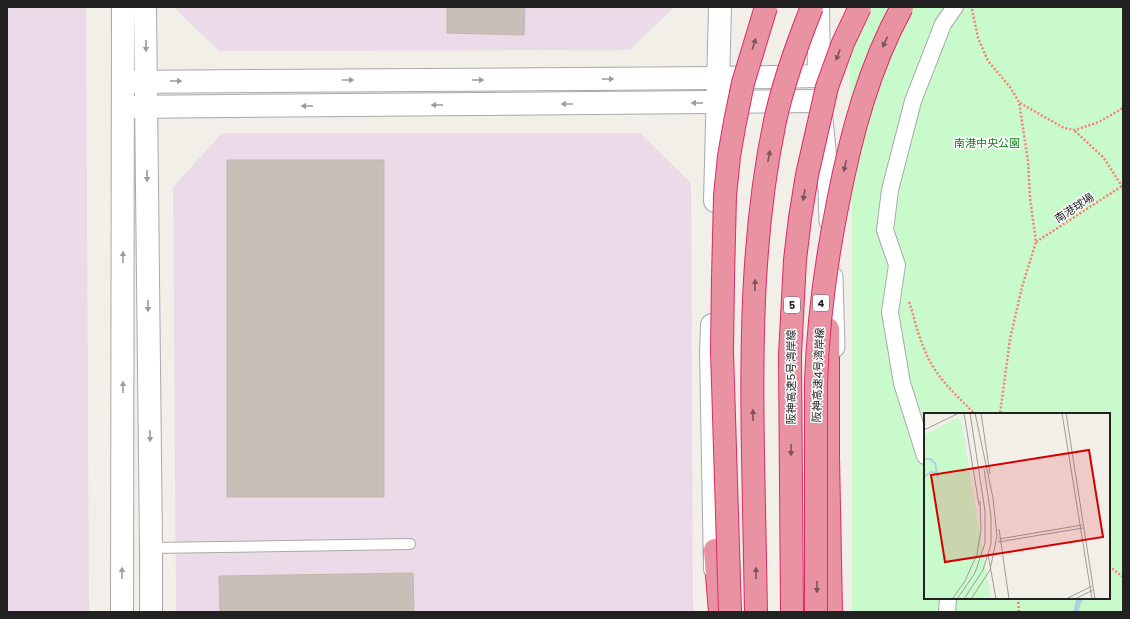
<svg xmlns="http://www.w3.org/2000/svg" width="1130" height="619" font-family="Poppins,'Noto Sans JP',sans-serif">
	<rect width="100%" height="100%" fill="#f2efe9"/>
	<g fill="#ebdbe8">
		<polygon points="7,7 86,7 89,612 7,612"/>
		<polygon points="173,7 674,7 630,50 219,51"/>
		<polygon points="222,133 640,133 691,183 693,612 176,612 173,187"/>
	</g>
	<path fill="#c8facc" fill-rule="evenodd" d="M849 7H1123V612H852V225ZM925 414H1109V598H925Z"/>
	<g fill="none" stroke-linecap="round" stroke-linejoin="round">
		<polyline stroke="#aad3df" stroke-width="5.5" points="1076,612 1078,603 1081,598"/>
	</g>
	<g fill="#c7bfb8" stroke="#c4b6ab">
		<polygon points="447,7 525,7 524,35 447,33"/>
		<rect x="227" y="160" width="157" height="337"/>
		<polygon points="413,573 414,612 220,612 219,576"/>
	</g>
	<g fill="none" stroke-linecap="round" stroke-linejoin="round">
		<defs>
			<polyline id="service" points="151,548 410,544"/>
			<g id="pedestrian">
				<polyline points="925,456 902,383 890,312 897,265 885,230 890,190 913,101 943,24 955,7"/>
				<polyline points="947,612 948,598"/>
			</g>
			<g id="minor">
				<polyline points="822,119 829,190 830,221"/>
				<polyline points="832,277 834,347"/>
			</g>
			<g id="tertiary">
				<polyline points="145,7 151,548 151,612"/>
				<polyline points="123,82 719,78 819,76 818,7"/>
				<polyline points="123,107 820,101"/>
				<polyline points="715,201 720,7"/>
				<polyline points="712,325 711,351 715,569"/>
				<polyline points="122,612 123,7"/>
			</g>
			<g id="motorway">
				<polyline points="828,329 828,456 831,612"/>
				<polyline points="715,550 720,612"/>
			</g>
		</defs>
		<use href="#service" stroke="#a9a9a9" stroke-width="12"/>
		<use href="#pedestrian" stroke="#a9a9a9" stroke-width="18"/>
		<use href="#minor" stroke="#a9a9a9" stroke-width="23"/>
		<use href="#tertiary" stroke="#a9a9a9" stroke-width="24"/>
		<use href="#motorway" stroke="#dc2a67" stroke-width="24"/>
		<g stroke="#fa8072" stroke-width="2.5" stroke-dasharray="2 2" stroke-linecap="butt">
			<polyline points="972,9 978,38 988,61 1010,87 1019,102 1028,161 1030,198 1036,242 1022,287 1010,339 1000,414"/>
			<polyline points="1020,103 1064,128 1075,130 1099,122 1123,108"/>
			<polyline points="1075,131 1104,158 1123,188"/>
			<polyline points="1036,242 1122,186"/>
			<path d="M909 302C914 316 917 332 923 346 934 376 954 393 975 414"/>
			<polyline points="1109,566 1123,577"/>
			<polyline points="1018,598 1019,612"/>
		</g>
		<use href="#service" stroke="#fff" stroke-width="10"/>
		<use href="#pedestrian" stroke="#fff" stroke-width="16"/>
		<use href="#minor" stroke="#fff" stroke-width="21"/>
		<use href="#tertiary" stroke="#fff" stroke-width="22"/>
		<use href="#motorway" stroke="#e892a2" stroke-width="22"/>
		<defs>
			<g id="motorway-bridge">
				<polyline points="730,612 722,351 723,278 725,196 729,156 735,122 743,83 766,7"/>
				<path d="M756 612C755 560 754 507 753 455 751 343 752 231 775 121 783 84 798 42 812 7"/>
				<polyline points="792,612 790,355 795,260 800,218 807,175 827,87 843,43 860,7"/>
				<path d="M816 612V382C818 321 826 262 838 202 851 135 869 67 902 7"/>
			</g>
		</defs>
		<use href="#motorway-bridge" stroke="#dc2a67" stroke-width="24" stroke-linecap="butt"/>
		<use href="#motorway-bridge" stroke="#e892a2" stroke-width="22"/>
	</g>
	<defs><path id="oneway-solid" d="M-6-.8H1V-3.2L6.5 0L1 3.2V.8H-6Z"/></defs>
	<g fill="#7b545c">
		<use href="#oneway-solid" transform="translate(885 42) rotate(115)"/>
		<use href="#oneway-solid" transform="translate(754 44) rotate(-73)"/>
		<use href="#oneway-solid" transform="translate(838 55) rotate(110)"/>
		<use href="#oneway-solid" transform="translate(769 156) rotate(-79)"/>
		<use href="#oneway-solid" transform="translate(845 166) rotate(103)"/>
		<use href="#oneway-solid" transform="translate(804 195) rotate(100)"/>
		<use href="#oneway-solid" transform="translate(755 285) rotate(-88)"/>
		<use href="#oneway-solid" transform="translate(753 415) rotate(-91)"/>
		<use href="#oneway-solid" transform="translate(791 450) rotate(90)"/>
		<use href="#oneway-solid" transform="translate(756 573) rotate(-91)"/>
		<use href="#oneway-solid" transform="translate(817 587) rotate(90)"/>
	</g>
	<g fill="#9c9c9c">
		<use href="#oneway-solid" transform="translate(146 46) rotate(90)"/>
		<use href="#oneway-solid" transform="translate(608 79)"/>
		<use href="#oneway-solid" transform="translate(348 80)"/>
		<use href="#oneway-solid" transform="translate(478 80)"/>
		<use href="#oneway-solid" transform="translate(176 81)"/>
		<use href="#oneway-solid" transform="translate(697 103) rotate(180)"/>
		<use href="#oneway-solid" transform="translate(567 104) rotate(180)"/>
		<use href="#oneway-solid" transform="translate(437 105) rotate(180)"/>
		<use href="#oneway-solid" transform="translate(307 106) rotate(180)"/>
		<use href="#oneway-solid" transform="translate(147 176) rotate(89)"/>
		<use href="#oneway-solid" transform="translate(123 257) rotate(-90)"/>
		<use href="#oneway-solid" transform="translate(148 306) rotate(89)"/>
		<use href="#oneway-solid" transform="translate(123 387) rotate(-90)"/>
		<use href="#oneway-solid" transform="translate(150 436) rotate(89)"/>
		<use href="#oneway-solid" transform="translate(122 573) rotate(-90)"/>
	</g>
	<g text-anchor="middle" dominant-baseline="central" stroke-width="3" stroke-linejoin="round" paint-order="stroke">
		<g fill="#fff" stroke="#646464" stroke-width="1">
			<rect x="813" y="295" width="16" height="16" rx="3"/>
			<rect x="784" y="297" width="16" height="16" rx="3"/>
		</g>
		<g font-size="10" font-weight="bold" fill="#222">
			<text x="821" y="303">4</text>
			<text x="792" y="305">5</text>
		</g>
		<g font-size="11" fill="#0c8416" stroke="#fff">
			<text x="987" y="143">南港中央公園</text>
		</g>
		<g font-size="11" fill="#222" stroke="#fff">
			<text transform="translate(1074 208) rotate(-33)">南港球場</text>
			<text transform="translate(818 375) rotate(-88)">阪神高速4号湾岸線</text>
			<text transform="translate(791 377) rotate(-90)">阪神高速5号湾岸線</text>
		</g>
	</g>
	<g transform="translate(924 413)">
		<rect width="186" height="186" fill="#f2efe9"/>
		<path d="M33 5 37 7 67 186H0V22Z" fill="#c8facc"/>
		<path fill="none" stroke="#aad3df" stroke-width="2" d="M0 46H6L11 50 14 65M0 64 7 59 14 60"/>
		<path fill="none" stroke="#9f9d99" stroke-width="1" d="M40 0 55 92M57 0 66 61M138 0 168 186M142 0 171 186M0 17 35 0M75 116 85 186M75 126 158 112M74 129 159 115M64 141 72 186M28 186 41 168 53 141 57 117 56 88M33 186 51 160 61 130V98L46 0M40 186 59 157 67 131V103L60 56M47 186 66 157 73 123 69 85 51 0M142 186 168 173M151 186 169 177"/>
		<path fill="#d40000" fill-opacity="0.15" stroke="#d40000" stroke-width="2" d="M165 37 179 124 21 149 7 62Z"/>
		<rect width="186" height="186" fill="none" stroke="#222" stroke-width="2"/>
	</g>
	<rect width="1130" height="619" fill="none" stroke="#222222" stroke-width="16"/>
</svg>
